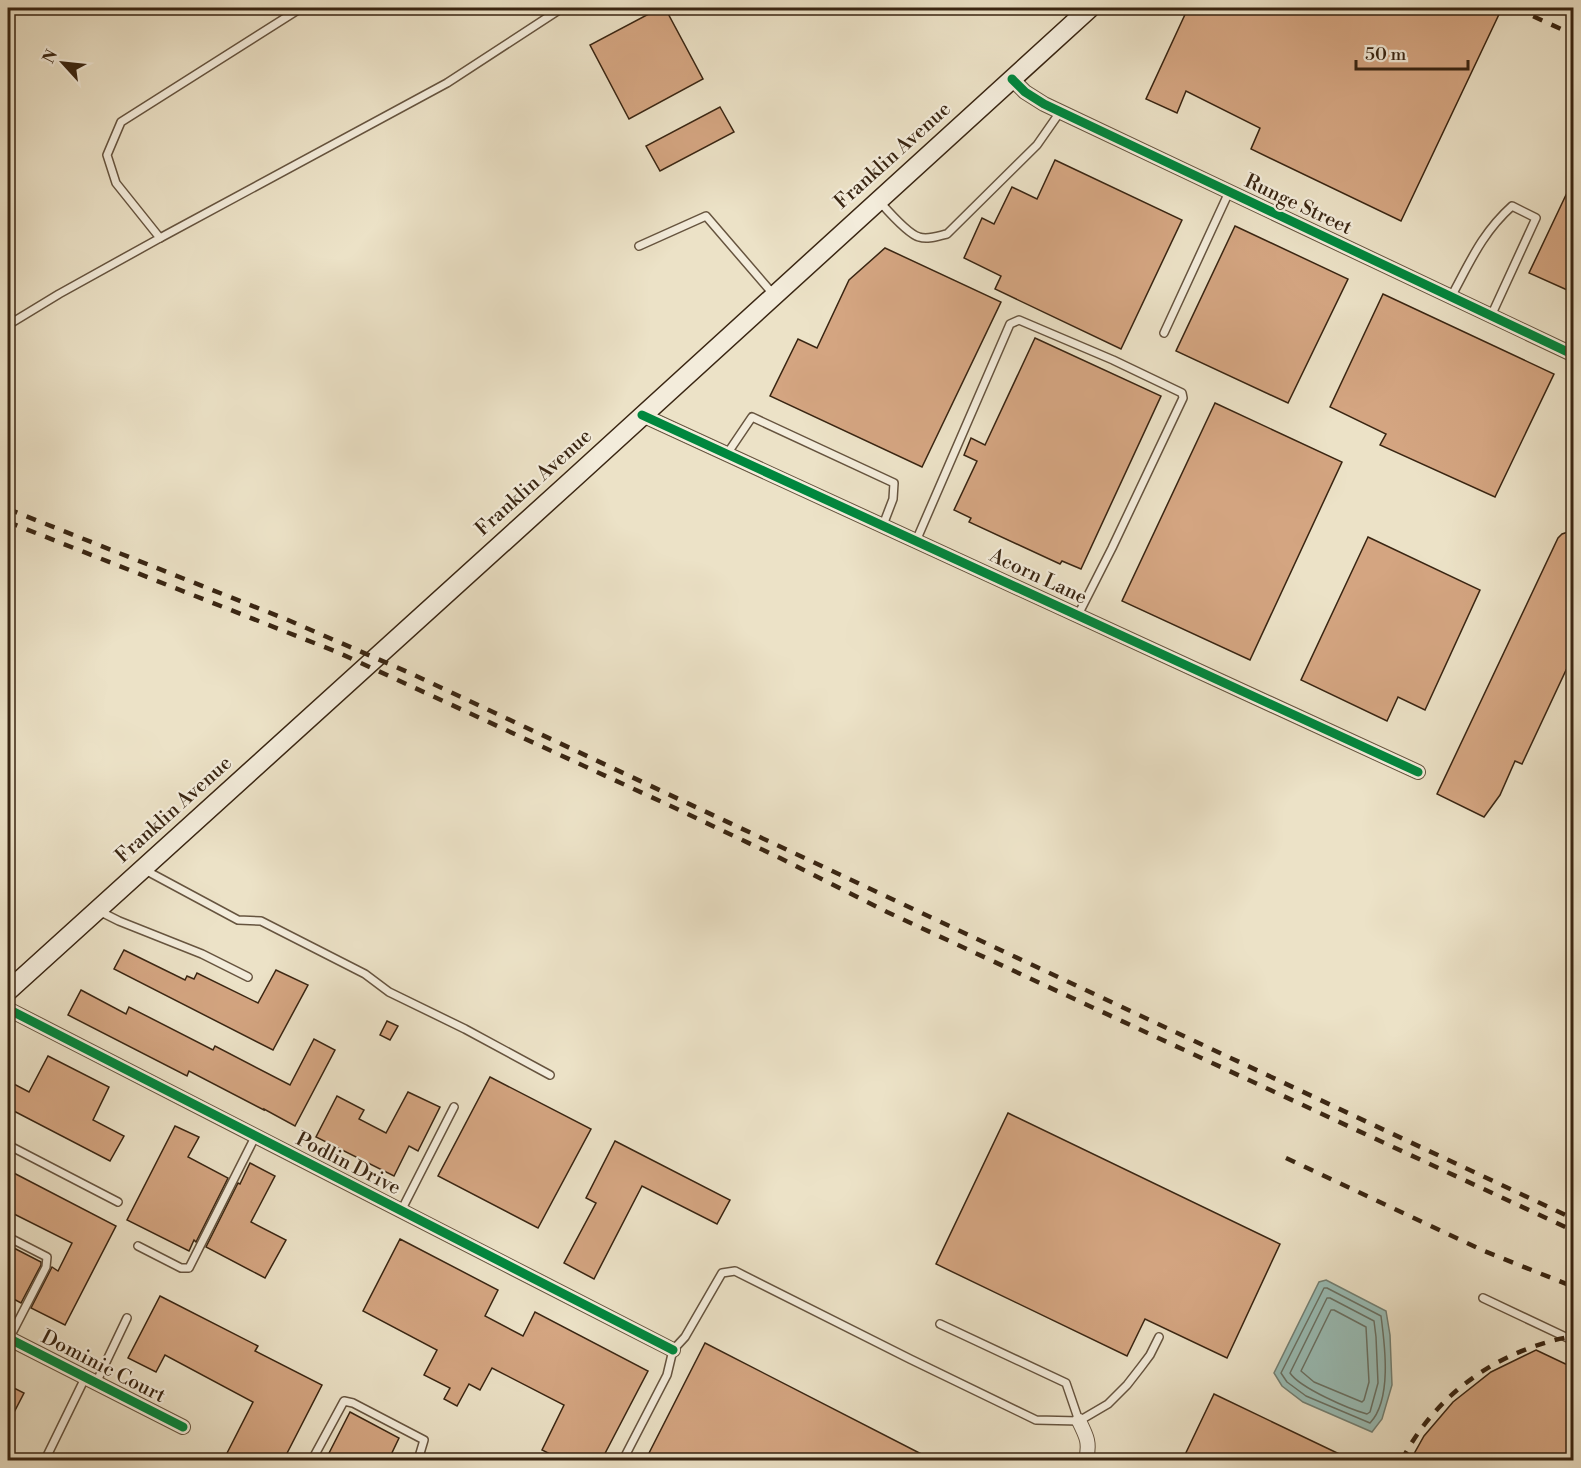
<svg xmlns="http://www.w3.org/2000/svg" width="1581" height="1468" font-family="'Libre Bodoni',serif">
	<rect width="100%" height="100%" fill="#ece2c7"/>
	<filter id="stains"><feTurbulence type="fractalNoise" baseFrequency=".00333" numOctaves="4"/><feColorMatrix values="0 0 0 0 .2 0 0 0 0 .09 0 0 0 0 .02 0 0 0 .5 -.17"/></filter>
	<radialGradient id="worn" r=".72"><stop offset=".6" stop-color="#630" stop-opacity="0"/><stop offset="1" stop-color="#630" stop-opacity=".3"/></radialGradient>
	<polygon fill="#99bdb6" stroke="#738074" stroke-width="1.5" points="1326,1280 1386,1311 1390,1335 1392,1385 1382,1419 1372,1432 1303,1402 1282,1386 1274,1373 1319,1282"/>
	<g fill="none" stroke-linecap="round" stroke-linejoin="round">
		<g stroke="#697164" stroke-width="1.5">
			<path d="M1324 1288H1327L1381 1316C1385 1346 1392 1400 1370 1423L1306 1396 1287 1382 1281 1373Z"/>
			<path d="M1327 1298H1330L1374 1321 1376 1337 1378 1383 1370 1412 1367 1414C1349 1409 1300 1388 1290 1373Z"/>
			<polygon points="1331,1310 1334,1310 1366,1327 1369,1382 1364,1400 1362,1402 1314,1382 1301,1371"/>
		</g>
	</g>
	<g fill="#d4a581" stroke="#392512" stroke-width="1.5">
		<polygon points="660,8 665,8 703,79 629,119 590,45"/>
		<polygon points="1188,8 1502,8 1401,221 1251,149 1260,128 1186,91 1177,113 1146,99"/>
		<polygon points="720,107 734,132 660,171 646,146"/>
		<polygon points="1055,160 1182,220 1121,349 995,289 1001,276 964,258 982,218 994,224 1012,187 1037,199"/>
		<polygon points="1574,178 1574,293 1529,273"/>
		<polygon points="1235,226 1348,279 1288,403 1176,351"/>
		<polygon points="885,248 1001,302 922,467 770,396 798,339 817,348 849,280"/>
		<polygon points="1383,294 1554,374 1495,497 1380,445 1386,434 1330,407"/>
		<polygon points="1035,338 1161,396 1081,569 1062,561 1060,564 969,522 971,518 954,510 977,461 964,455 971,438 985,445"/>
		<polygon points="1215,403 1342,462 1250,660 1122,601"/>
		<polygon points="1574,530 1574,653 1522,764 1515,761 1500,795 1484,817 1437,794 1558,538 1562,534"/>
		<polygon points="1368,537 1480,590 1425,710 1398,697 1387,721 1301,680"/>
		<polygon points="124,950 185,980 187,976 194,979 197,973 258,1003 276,970 308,985 273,1050 114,969"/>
		<polygon points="81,990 126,1014 129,1007 213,1050 215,1046 290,1085 314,1039 335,1050 295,1126 264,1109 264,1110 189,1071 187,1076 68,1015"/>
		<polygon points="387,1021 398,1026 390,1040 380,1035"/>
		<polygon points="48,1056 109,1087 93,1120 124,1136 110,1161 8,1108 8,1096 14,1084 29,1092"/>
		<polygon points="490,1077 591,1129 538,1228 438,1176"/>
		<polygon points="408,1092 440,1107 418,1151 409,1146 394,1176 316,1137 337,1096 364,1110 359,1119 386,1133"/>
		<polygon points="1008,1113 1280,1244 1227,1358 1145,1319 1127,1356 936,1264"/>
		<polygon points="175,1126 199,1137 188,1157 228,1178 196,1242 194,1240 189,1251 127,1220"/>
		<polygon points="615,1141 730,1200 717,1224 642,1186 594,1279 564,1263 596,1203 586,1198"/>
		<polygon points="250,1163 275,1176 251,1222 286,1240 265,1278 206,1247 238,1183 240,1184"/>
		<polygon points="8,1170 116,1226 65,1325 31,1308 52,1267 58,1271 72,1243 8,1211"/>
		<polygon points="400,1239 498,1290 485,1316 523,1336 535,1312 648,1371 601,1461 564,1461 542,1450 564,1405 492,1368 480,1390 469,1384 457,1406 444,1399 450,1388 424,1375 437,1350 363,1311"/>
		<polygon points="8,1245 41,1262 41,1265 21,1303 8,1296"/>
		<polygon points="160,1296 258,1346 255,1351 322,1385 283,1461 223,1461 253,1402 165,1355 156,1372 128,1358"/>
		<polygon points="705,1343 935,1461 645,1461"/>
		<polygon points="1536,1350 1574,1368 1574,1461 1410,1461 1424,1436 1453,1402 1491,1372"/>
		<polygon points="8,1385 24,1393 8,1424"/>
		<polygon points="1214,1394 1354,1461 1182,1461"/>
		<polygon points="350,1412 399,1438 388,1461 325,1461"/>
	</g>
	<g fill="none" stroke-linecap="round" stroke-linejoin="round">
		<defs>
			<g id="service">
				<polyline points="8,11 10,8"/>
				<path d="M880 202C888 211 908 234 919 237 928 240 938 236 947 234L1037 145 1060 112"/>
				<polyline points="160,238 447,83 562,8"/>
				<polyline points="639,246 706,216 774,295"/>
				<path d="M1451 297C1470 262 1482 233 1512 206L1536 218 1491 316"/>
				<polyline points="8,325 59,294 160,238 116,183 107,155 121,122 301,8"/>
				<polyline points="1164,333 1229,192"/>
				<polyline points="727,454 752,417 894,483 893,499 883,525"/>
				<polyline points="916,541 1010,324 1019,320 1113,360 1182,393 1183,398 1112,548 1078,615"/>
				<polyline points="145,870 238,920 261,921 365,974 389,992 465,1029 550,1075"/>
				<polyline points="99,911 119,921 202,954 248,977"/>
				<polyline points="8,1145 118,1202"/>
				<polyline points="401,1211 454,1107"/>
				<polyline points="8,1237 47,1257 46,1267 9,1339"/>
				<polyline points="138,1246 181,1268 189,1268 255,1137"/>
				<polyline points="1483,1298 1574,1341"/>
				<polyline points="940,1324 1066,1383 1079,1421"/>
				<polyline points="96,1383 127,1318"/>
				<polyline points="45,1460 85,1378"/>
				<polyline points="312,1460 344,1401 353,1403 424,1440 418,1460"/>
				<polyline points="623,1460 667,1375 673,1350 685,1337 722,1273 735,1271 910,1359 1036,1420 1079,1421 1108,1404 1127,1385 1141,1367 1150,1355 1159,1337"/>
			</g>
			<g id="minor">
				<polyline points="1012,79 1025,92 1044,104 1574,355"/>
				<polyline points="642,415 1418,772"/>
				<polyline points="8,1009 673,1350"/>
				<polyline points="8,1338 183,1427"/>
				<path d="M1079 1421C1087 1437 1090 1443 1086 1460"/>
			</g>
			<polyline id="secondary" points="8,991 572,480 1090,8"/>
		</defs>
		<use href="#service" stroke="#66543f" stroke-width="10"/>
		<use href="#minor" stroke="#66543f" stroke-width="16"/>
		<use href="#secondary" stroke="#392512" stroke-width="21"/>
		<use href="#service" stroke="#f3ecdb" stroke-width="7"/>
		<use href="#minor" stroke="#f3ecdb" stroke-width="14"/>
		<use href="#secondary" stroke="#f3ecdb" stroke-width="18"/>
		<g stroke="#392512" stroke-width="4.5" stroke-dasharray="10 10" stroke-linecap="butt">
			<polyline points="1515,8 1574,35"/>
			<polyline points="8,509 288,620 410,673 1574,1219"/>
			<polyline points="8,522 337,652 675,808 780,858 887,912 1574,1231"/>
			<polyline points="1286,1158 1484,1251 1574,1287"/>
			<path d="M1402 1460C1436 1393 1500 1349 1574 1336"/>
		</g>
		<defs>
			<g id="cycleway">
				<polyline points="1012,79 1025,92 1044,104 1574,355"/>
				<polyline points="642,415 1418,772"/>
				<polyline points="8,1009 673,1350"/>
				<polyline points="8,1338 183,1427"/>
			</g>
		</defs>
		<use href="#cycleway" stroke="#f3ecdb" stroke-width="13"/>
		<use href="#cycleway" stroke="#00873e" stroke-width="9"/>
	</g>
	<g text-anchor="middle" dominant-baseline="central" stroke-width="4.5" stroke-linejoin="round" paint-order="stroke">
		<g font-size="20" fill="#392512" stroke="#f3ecdb">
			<text transform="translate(893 156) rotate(-42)">Franklin Avenue</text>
			<text transform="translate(1298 205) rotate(25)">Runge Street</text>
			<text transform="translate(534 483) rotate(-42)">Franklin Avenue</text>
			<text transform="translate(1038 577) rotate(25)">Acorn Lane</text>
			<text transform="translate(174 810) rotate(-42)">Franklin Avenue</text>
			<text transform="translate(348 1164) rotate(27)">Podlin Drive</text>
			<text transform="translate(103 1367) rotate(27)">Dominic Court</text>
		</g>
	</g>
	<rect width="1581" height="1468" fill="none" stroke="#ece2c7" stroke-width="30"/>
	<rect x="9" y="9" width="1563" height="1450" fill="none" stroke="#392512" stroke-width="3"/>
	<rect x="15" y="15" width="1551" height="1438" fill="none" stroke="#392512" stroke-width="1.5"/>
	<g transform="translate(63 63) rotate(297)" stroke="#f3ecdb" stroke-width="4.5" paint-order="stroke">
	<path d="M0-4.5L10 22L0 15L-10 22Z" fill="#392512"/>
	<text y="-9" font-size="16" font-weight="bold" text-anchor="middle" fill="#392512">N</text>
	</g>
	<path d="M1356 60v9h112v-9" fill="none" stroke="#392512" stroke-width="3"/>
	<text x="1365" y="60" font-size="18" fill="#392512" stroke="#f3ecdb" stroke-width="4.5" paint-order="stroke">50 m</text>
	<rect width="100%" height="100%" filter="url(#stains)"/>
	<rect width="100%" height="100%" fill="url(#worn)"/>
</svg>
